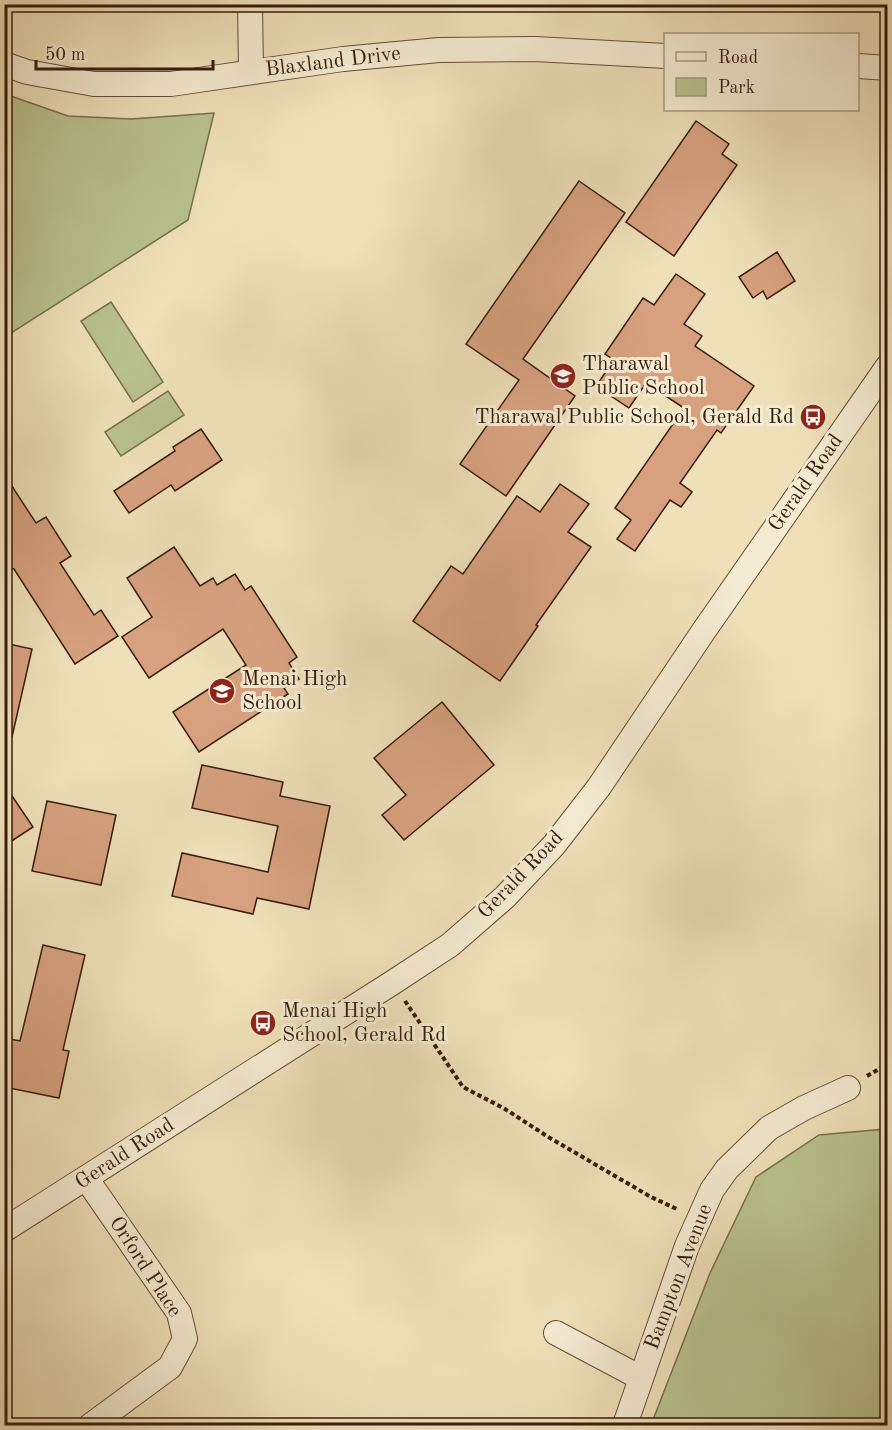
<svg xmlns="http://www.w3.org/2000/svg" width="892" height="1430" font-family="'Old Standard TT',serif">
	<rect width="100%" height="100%" fill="#efe0b9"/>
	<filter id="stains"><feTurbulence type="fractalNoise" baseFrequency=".00333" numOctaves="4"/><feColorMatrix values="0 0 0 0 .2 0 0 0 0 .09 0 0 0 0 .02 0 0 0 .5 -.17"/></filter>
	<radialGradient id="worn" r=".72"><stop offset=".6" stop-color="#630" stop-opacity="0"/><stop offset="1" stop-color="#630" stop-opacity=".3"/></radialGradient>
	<g fill="#b9c28f" stroke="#78704e" stroke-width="1.5">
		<polygon points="5,94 68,116 131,119 214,113 188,220 5,337"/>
		<polygon points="111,302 163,382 133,402 81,321"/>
		<polygon points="168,391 184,415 121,456 105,432"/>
		<polygon points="887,1125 887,1425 651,1425 710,1273 756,1177 819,1135 885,1129"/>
	</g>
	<g fill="#d7a180" stroke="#381d0c" stroke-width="1.5">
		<polygon points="696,121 729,144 722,154 737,165 674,256 626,222"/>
		<polygon points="579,181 625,213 523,359 575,396 506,496 460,464 519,380 466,344"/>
		<polygon points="777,252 795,281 767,299 763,291 753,298 739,277"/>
		<polygon points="676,274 705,294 684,324 702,336 695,346 754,386 721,433 717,430 680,483 692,492 681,507 670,500 635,551 617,539 631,520 615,508 684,408 646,383 629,408 596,386 614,360 605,354 643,298 654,305"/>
		<polygon points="201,429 222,460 175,491 171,485 129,513 114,491 175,451 173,447"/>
		<polygon points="4,474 36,523 46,517 71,556 60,563 94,615 101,610 118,636 75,664 14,569 4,567"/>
		<polygon points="560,484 589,504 568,532 591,547 536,625 538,626 500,681 413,621 451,566 463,574 517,496 540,512"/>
		<polygon points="174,547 200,586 213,578 217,585 235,574 245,590 251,586 297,657 289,663 299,679 284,688 288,694 199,752 173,712 246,665 223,629 149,678 122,637 152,617 127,578"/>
		<polygon points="4,643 32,649 12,737 4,736"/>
		<polygon points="442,702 494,765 404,840 382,815 406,795 374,758"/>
		<polygon points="202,765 283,782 280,796 330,806 309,909 257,898 253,914 172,896 182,853 268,872 278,826 192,808"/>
		<polygon points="4,784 33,827 4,846"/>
		<polygon points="47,801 116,815 101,885 32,871"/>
		<polygon points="43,945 85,955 63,1050 69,1051 59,1098 4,1087 4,1038 20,1041"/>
	</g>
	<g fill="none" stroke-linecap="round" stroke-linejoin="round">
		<defs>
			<g id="street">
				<polyline points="250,4 251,71"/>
				<polyline points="4,64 27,72 94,84 171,84 343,59 439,50 535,49 666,56"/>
				<polyline points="858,66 888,68"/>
				<polyline points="86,1178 179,1313 185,1339 170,1367 90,1426"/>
				<polyline points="4,1230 392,983 450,945 505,897 554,845 599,787 703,632 888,366"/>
				<polyline points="556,1333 641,1378"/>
				<polyline points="624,1426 627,1419 687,1246 712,1190 727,1169 769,1128 804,1108 848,1088"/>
			</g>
		</defs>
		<use href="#street" stroke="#664e37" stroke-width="26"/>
		<g stroke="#381d0c" stroke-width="4" stroke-dasharray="4.5 3" stroke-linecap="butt">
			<polyline points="405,1001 463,1087 505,1109 550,1138 651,1197 679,1210"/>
			<polyline points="867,1076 888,1064"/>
		</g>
		<use href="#street" stroke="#f5ebd2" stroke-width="24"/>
	</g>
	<defs>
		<symbol id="school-disc" viewBox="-11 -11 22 22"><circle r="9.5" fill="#8f2418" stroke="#f5ebd2"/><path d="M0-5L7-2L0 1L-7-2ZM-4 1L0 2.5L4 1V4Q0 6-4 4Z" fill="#fff"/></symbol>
		<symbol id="bus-disc" viewBox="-11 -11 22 22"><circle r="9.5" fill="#8f2418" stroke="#f5ebd2"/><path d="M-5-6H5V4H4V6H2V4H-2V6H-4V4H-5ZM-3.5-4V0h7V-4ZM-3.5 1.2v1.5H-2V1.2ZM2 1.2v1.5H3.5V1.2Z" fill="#fff"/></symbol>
	</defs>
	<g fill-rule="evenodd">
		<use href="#school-disc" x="548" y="361" width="30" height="30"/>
		<use href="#bus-disc" x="798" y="402" width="30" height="30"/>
		<use href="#school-disc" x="207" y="676" width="30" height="30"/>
		<use href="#bus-disc" x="248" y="1008" width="30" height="30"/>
	</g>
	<g text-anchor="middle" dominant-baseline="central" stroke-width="6" stroke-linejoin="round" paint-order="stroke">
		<g font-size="21" fill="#381d0c" stroke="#f5ebd2">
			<text transform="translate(333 62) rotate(-7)">Blaxland Drive</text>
			<text transform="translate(806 483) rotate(-55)">Gerald Road</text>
			<text transform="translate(521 875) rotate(-46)">Gerald Road</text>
			<text transform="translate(125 1154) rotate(-33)">Gerald Road</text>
			<text transform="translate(145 1267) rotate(57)">Orford Place</text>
			<text transform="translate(679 1277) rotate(-69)">Bampton Avenue</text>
		</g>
		<g font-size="21" fill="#381d0c" stroke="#f5ebd2" text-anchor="start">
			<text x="582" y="364">Tharawal<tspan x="582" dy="24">Public School</tspan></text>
			<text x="794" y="417" text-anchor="end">Tharawal Public School, Gerald Rd</text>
			<text x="242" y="679">Menai High<tspan x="242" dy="24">School</tspan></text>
			<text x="282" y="1011">Menai High<tspan x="282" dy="24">School, Gerald Rd</tspan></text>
		</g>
	</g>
	<rect width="892" height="1430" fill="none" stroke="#efe0b9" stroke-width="24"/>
	<rect x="6" y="6" width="880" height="1418" fill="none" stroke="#381d0c" stroke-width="3"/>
	<rect x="12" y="12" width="868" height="1406" fill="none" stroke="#381d0c" stroke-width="1.5"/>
	<rect x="664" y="33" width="195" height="78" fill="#f5ebd2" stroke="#a99983" stroke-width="1.5"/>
	<rect x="676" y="52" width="30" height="9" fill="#f5ebd2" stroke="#a99983" stroke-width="1.5"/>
	<text x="718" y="63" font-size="18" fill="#381d0c">Road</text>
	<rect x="676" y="78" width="30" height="18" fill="#b9c28f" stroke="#a99983" stroke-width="1.5"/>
	<text x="718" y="93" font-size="18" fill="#381d0c">Park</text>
	<path d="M36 60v9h177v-9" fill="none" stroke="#381d0c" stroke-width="3"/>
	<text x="45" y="60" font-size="18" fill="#381d0c" stroke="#f5ebd2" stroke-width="4.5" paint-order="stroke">50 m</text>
	<rect width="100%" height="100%" filter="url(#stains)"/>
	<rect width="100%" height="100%" fill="url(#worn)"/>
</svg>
